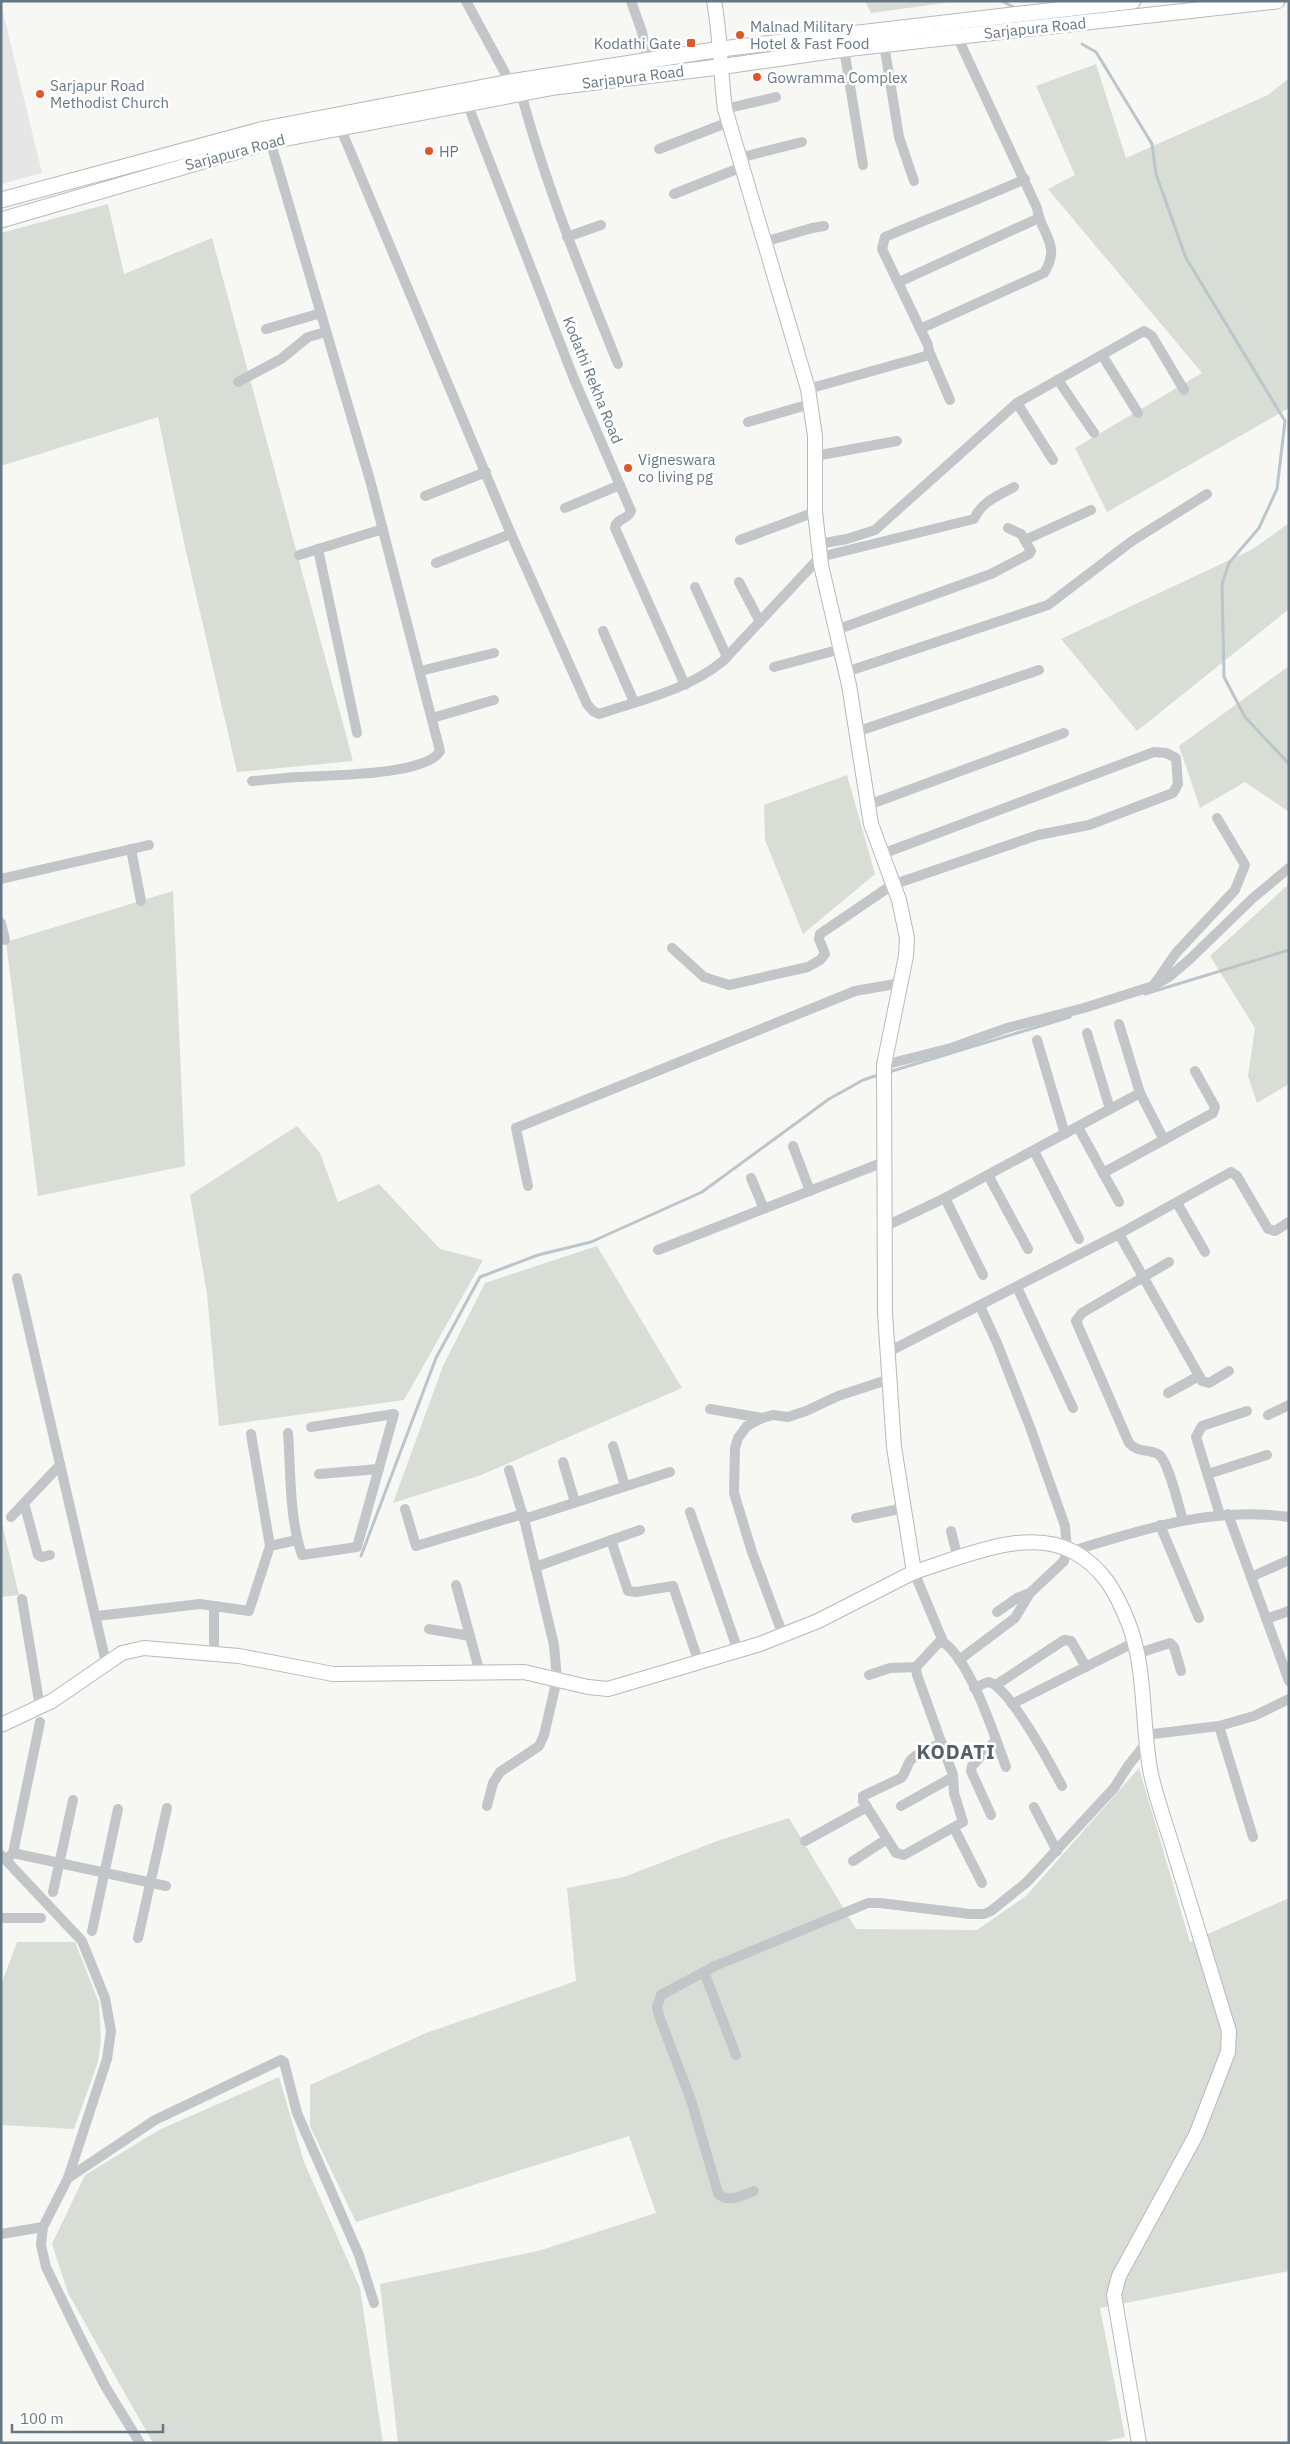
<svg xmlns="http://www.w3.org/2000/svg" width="1290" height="2444" font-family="'IBM Plex Sans',sans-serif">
	<rect width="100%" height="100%" fill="#f7f7f4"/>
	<polygon fill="#e5e6e5" points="1,4 42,173 1,184"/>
	<g fill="#d8ded5">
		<polygon points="865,1 959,1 871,13"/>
		<polygon points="1096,64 1126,158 1268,95 1289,78 1289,408 1107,512 1075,448 1202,373 1048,189 1075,175 1036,86"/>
		<polygon points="108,204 124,274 212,238 353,761 237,772 185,547 158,417 1,466 1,233"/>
		<polygon points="1289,523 1289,609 1137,731 1061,639 1253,549"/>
		<polygon points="1289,666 1289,812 1245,782 1200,808 1179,746"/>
		<polygon points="847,775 875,874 803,934 765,840 764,805"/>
		<polygon points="1289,884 1289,1084 1257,1103 1248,1076 1255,1028 1210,956"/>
		<polygon points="173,891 185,1166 38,1196 6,942"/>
		<polygon points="297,1126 320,1153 338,1202 379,1184 440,1249 483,1260 404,1400 219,1426 207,1294 190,1195"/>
		<polygon points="597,1246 682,1388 481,1475 393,1503 443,1366 485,1283"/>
		<polygon points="1,1519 19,1595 1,1597"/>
		<polygon points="1139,1768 1190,1942 1289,1898 1289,2271 1100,2308 1125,2437 1096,2443 398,2443 380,2284 538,2251 656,2213 629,2136 356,2222 310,2126 310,2085 426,2033 576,1981 567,1888 624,1877 717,1841 789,1818 856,1929 977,1930 1026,1896"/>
		<polygon points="17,1942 75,1942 99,2003 101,2040 98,2062 74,2129 1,2125 1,1985"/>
		<polygon points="279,2077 304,2162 360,2288 383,2443 153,2443 68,2293 52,2244 85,2175 159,2130"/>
	</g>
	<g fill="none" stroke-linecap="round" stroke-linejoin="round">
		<g stroke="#bac6ca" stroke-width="3">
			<polyline points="1002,1 1017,9"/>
			<polyline points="1082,44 1096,52 1152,144 1156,174 1186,258 1285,421 1277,489 1259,528 1229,563 1222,584 1224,677 1245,717 1289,764"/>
			<polyline points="1145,994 1289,950"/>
			<polyline points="889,1072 1070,1017"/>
			<polyline points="361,1556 436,1358 480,1277 538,1255 591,1242 702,1192 829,1099 863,1080 881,1074"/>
		</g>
		<defs>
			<g id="secondary">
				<path d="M714 1C721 37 720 73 725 109L808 389 815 436V512L821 565 849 685 871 824 899 900 907 938 906 956 884 1065 885 1313 894 1447 914 1572C961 1558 1027 1526 1074 1552 1103 1568 1116 1592 1128 1622 1147 1669 1141 1725 1151 1774 1157 1802 1168 1830 1176 1858 1194 1915 1211 1973 1229 2031L1228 2052 1196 2135 1119 2276 1114 2295 1139 2443"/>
				<polyline points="1,1725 52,1701 122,1653 144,1648 239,1656 333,1674 524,1672 588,1687 608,1689 760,1644 818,1621 914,1572"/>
			</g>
			<g id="primary">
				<polyline points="1,200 264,129 510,82 721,49 1133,1"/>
				<polyline points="1,220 272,141 555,87 719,67 844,49 1277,1"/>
			</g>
		</defs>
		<use href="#secondary" stroke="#b4babe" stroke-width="16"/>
		<use href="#primary" stroke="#b5babd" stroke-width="17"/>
		<g stroke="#c2c6c9" stroke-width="10">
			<polyline points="466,1 510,82"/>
			<polyline points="631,1 642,32 648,61"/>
			<polyline points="884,44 899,137 914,181"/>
			<polyline points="844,49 863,165"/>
			<path d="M521 93C546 186 582 275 618 364"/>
			<path d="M467 103 574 379 631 511C628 520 616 518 615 528L685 685"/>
			<polyline points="725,109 776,97"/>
			<path d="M340 127 511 534 587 704 593 711 599 714C641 700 688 690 723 661L820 557 974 519C982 501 998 496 1014 487"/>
			<polyline points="659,149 729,122"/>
			<polyline points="739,158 802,142"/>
			<polyline points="674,194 742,167"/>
			<polyline points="567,237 601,225"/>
			<polyline points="764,242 812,228 824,226"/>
			<polyline points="899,282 1039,218"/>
			<polyline points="266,329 321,313"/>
			<path d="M920 329 1044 273C1062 244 1041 235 1037 208L957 36"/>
			<polyline points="929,351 950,400"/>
			<polyline points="1102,355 1138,413"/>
			<polyline points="1058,380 1094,433"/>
			<polyline points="238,382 281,359 308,337 326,332"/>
			<path d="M808 389 926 356 929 351 928 345 882 249 885 237C931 217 979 200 1025 179"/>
			<polyline points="1017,403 1053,460"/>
			<polyline points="748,422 810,404"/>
			<polyline points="815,456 897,441"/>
			<polyline points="425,496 486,472"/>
			<polyline points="565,508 620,485"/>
			<polyline points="740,540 815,512"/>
			<polyline points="1025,540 1091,510"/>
			<polyline points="819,544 847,539 875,530 1017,403 1144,331 1152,336 1184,390"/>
			<polyline points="318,549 357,733"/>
			<polyline points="299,555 383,529"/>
			<polyline points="436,563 511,534"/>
			<polyline points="739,582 760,622"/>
			<polyline points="695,587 727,657"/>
			<polyline points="836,630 991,574 1029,554 1031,551 1021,534 1008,528"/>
			<polyline points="603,631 634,702"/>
			<polyline points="774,667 841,649"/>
			<polyline points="420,671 494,653"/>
			<polyline points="846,672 1048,605 1132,541 1207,494"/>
			<polyline points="432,718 494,700"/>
			<polyline points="856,732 1039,670"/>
			<path d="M252 781C267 780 282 778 298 777 326 775 426 776 440 751L370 480 269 137"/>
			<polyline points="868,805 1064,733"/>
			<polyline points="131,849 141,901"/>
			<polyline points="1,879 149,845"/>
			<polyline points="1,923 5,940"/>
			<polyline points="672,948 704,977 729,985 808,967 820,960 825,954 819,939 820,934 892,885 1038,835 1089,825 1173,793 1178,784 1176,758 1166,753 1154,752 882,854"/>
			<polyline points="1153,986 1176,953 1235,890 1245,865 1217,818"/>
			<polyline points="1087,1033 1110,1109"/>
			<polyline points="1037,1040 1065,1134"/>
			<polyline points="884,1065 951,1048 1007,1028 1084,1008 1153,986 1169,977 1190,959 1253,898 1289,868"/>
			<polyline points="1140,1093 1164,1140"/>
			<polyline points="1078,1127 1119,1202"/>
			<polyline points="793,1146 810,1191"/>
			<polyline points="1034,1151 1079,1239"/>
			<polyline points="1103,1173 1213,1113 1215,1107 1195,1071"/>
			<polyline points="988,1175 1028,1249"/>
			<polyline points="751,1178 764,1209"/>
			<polyline points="528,1186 516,1128 855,991 901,983"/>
			<polyline points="945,1198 983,1275"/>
			<polyline points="1177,1203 1205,1252"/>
			<polyline points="884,1227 945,1198 1140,1093 1119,1024"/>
			<polyline points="1119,1234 1202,1381 1209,1383 1229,1371"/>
			<polyline points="658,1250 884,1162"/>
			<path d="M1169 1262 1082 1313 1076 1321 1129 1443C1138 1453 1148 1449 1158 1454 1168 1459 1179 1508 1183 1520"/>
			<polyline points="17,1278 106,1663"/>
			<polyline points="1017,1287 1073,1408"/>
			<polyline points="888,1352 1119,1234 1231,1172 1237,1176 1268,1229 1275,1231 1289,1222"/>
			<polyline points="1168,1393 1199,1376"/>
			<polyline points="710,1409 762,1418"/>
			<polyline points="1268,1415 1289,1405"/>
			<path d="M288 1433C291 1472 289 1517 302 1555L357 1547 394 1414 311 1427"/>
			<polyline points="251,1434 270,1546"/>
			<polyline points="613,1446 625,1486"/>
			<polyline points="563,1462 575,1502"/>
			<polyline points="509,1470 524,1519"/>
			<polyline points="319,1474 379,1469"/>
			<polyline points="1208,1474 1267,1455"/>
			<polyline points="24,1503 38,1555 42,1557 50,1555"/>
			<polyline points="405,1509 416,1546 523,1514"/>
			<polyline points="690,1512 735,1642 734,1653"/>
			<polyline points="1228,1514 1289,1681"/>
			<polyline points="1220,1515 1196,1437 1202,1426 1247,1411"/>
			<polyline points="11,1517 60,1465"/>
			<polyline points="856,1518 904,1508"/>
			<polyline points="1160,1525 1199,1618"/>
			<polyline points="951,1531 958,1559"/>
			<polyline points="611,1540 628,1591 636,1592 673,1586 699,1663"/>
			<path d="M1072 1551C1143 1529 1214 1506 1289 1517"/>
			<polyline points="535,1567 640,1530"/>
			<path d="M914 1572 942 1639 916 1667 917 1675 953 1775 954 1793 963 1822 904 1855 896 1853 863 1801V1796L901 1778C906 1773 906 1767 910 1761 917 1752 932 1748 942 1743"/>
			<polyline points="1251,1577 1289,1560"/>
			<polyline points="456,1585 480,1673"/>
			<polyline points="22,1599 40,1707"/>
			<polyline points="997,1612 1017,1598 1030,1593"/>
			<polyline points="97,1616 200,1604 249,1611 270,1546 297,1540"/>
			<polyline points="1266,1619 1289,1611"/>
			<polyline points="429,1629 470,1636"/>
			<polyline points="783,1635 752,1552 734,1493 735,1448 738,1438 747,1426 762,1418 773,1415 788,1417 806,1411 838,1396 890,1379"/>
			<path d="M941 1641C969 1656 995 1737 1006 1767"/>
			<polyline points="214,1654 214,1606"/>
			<polyline points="1136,1654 1170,1643 1174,1647 1181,1671"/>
			<polyline points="959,1660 1015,1618 1030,1593 1064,1561 1067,1549 1065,1526 1030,1427 997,1343 980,1306"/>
			<polyline points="869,1675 890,1668 916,1667"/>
			<polyline points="996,1685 1064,1640 1071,1641 1086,1667"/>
			<path d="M974 1688 988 1682C1007 1683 1052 1767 1062 1786"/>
			<polyline points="1012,1704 1133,1643"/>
			<polyline points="1219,1726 1253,1837"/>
			<polyline points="1145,1735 1219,1726 1254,1716 1289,1699"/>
			<polyline points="487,1806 493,1783 500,1772 539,1746 544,1735 557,1679 554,1645 524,1519 670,1472"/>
			<polyline points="901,1806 953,1777"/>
			<polyline points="1034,1807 1057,1851"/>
			<polyline points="991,1815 971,1771 972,1766 996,1740"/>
			<polyline points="954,1828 982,1883"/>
			<polyline points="805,1841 867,1807"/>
			<polyline points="13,1853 166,1886"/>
			<polyline points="1,1855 82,1941 105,1998 111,2031 107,2059 68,2178 43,2227 41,2245 46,2267 80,2337 105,2386 140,2443"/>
			<polyline points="9,1857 13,1853 40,1722"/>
			<polyline points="853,1861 887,1839"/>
			<polyline points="53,1892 73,1800"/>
			<polyline points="1,1918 41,1918"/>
			<polyline points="92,1931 118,1809"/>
			<polyline points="138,1938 167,1808"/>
			<polyline points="704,1972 736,2055"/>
			<polyline points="68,2178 155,2120 281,2060 284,2062 297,2113 359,2255 374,2303"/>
			<path d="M754 2191C743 2195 727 2204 718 2193L691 2100 659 2016 657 2007 661 1995 715 1966 868 1903H880L970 1914H984L991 1911 1027 1882 1114 1788 1128 1766 1146 1743"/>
			<polyline points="1,2234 43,2227"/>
		</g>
		<use href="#secondary" stroke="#fff" stroke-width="14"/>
		<use href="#primary" stroke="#fff" stroke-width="15"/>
	</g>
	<g fill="#e0572a" stroke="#fff" stroke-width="2">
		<circle cx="740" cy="35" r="5"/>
		<rect x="686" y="38" width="10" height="10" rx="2.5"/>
		<circle cx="757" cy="77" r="5"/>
		<circle cx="40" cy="94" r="5"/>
		<circle cx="429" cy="151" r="5"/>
		<circle cx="628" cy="468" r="5"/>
	</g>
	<g text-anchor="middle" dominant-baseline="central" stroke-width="5" stroke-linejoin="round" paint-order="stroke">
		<g font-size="15" fill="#667784" stroke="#fff" text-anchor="start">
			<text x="750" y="26">Malnad Military<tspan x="750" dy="17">Hotel &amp; Fast Food</tspan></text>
			<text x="681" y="43" text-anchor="end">Kodathi Gate</text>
			<text x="767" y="77">Gowramma Complex</text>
			<text x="50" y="85">Sarjapur Road<tspan x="50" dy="17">Methodist Church</tspan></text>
			<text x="439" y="151">HP</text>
			<text x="638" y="459">Vigneswara<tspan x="638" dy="17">co living pg</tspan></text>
		</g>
		<g font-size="15" fill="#667784" stroke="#fff">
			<text transform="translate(1035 28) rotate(-6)">Sarjapura Road</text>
			<text transform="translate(633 77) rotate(-7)">Sarjapura Road</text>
			<text transform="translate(235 152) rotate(-15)">Sarjapura Road</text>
			<text transform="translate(593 380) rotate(68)">Kodathi Rekha Road</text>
		</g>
		<g font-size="20" font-weight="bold" letter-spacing="1" fill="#54606a" stroke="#fff">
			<text x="956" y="1751">KODATI</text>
		</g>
	</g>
	<rect width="1290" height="2444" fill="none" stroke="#667784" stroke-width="5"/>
	<path d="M12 2424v8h151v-8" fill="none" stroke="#667784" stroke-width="2.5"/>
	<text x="20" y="2424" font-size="15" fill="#667784" stroke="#ffffff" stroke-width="4" paint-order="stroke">100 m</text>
</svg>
